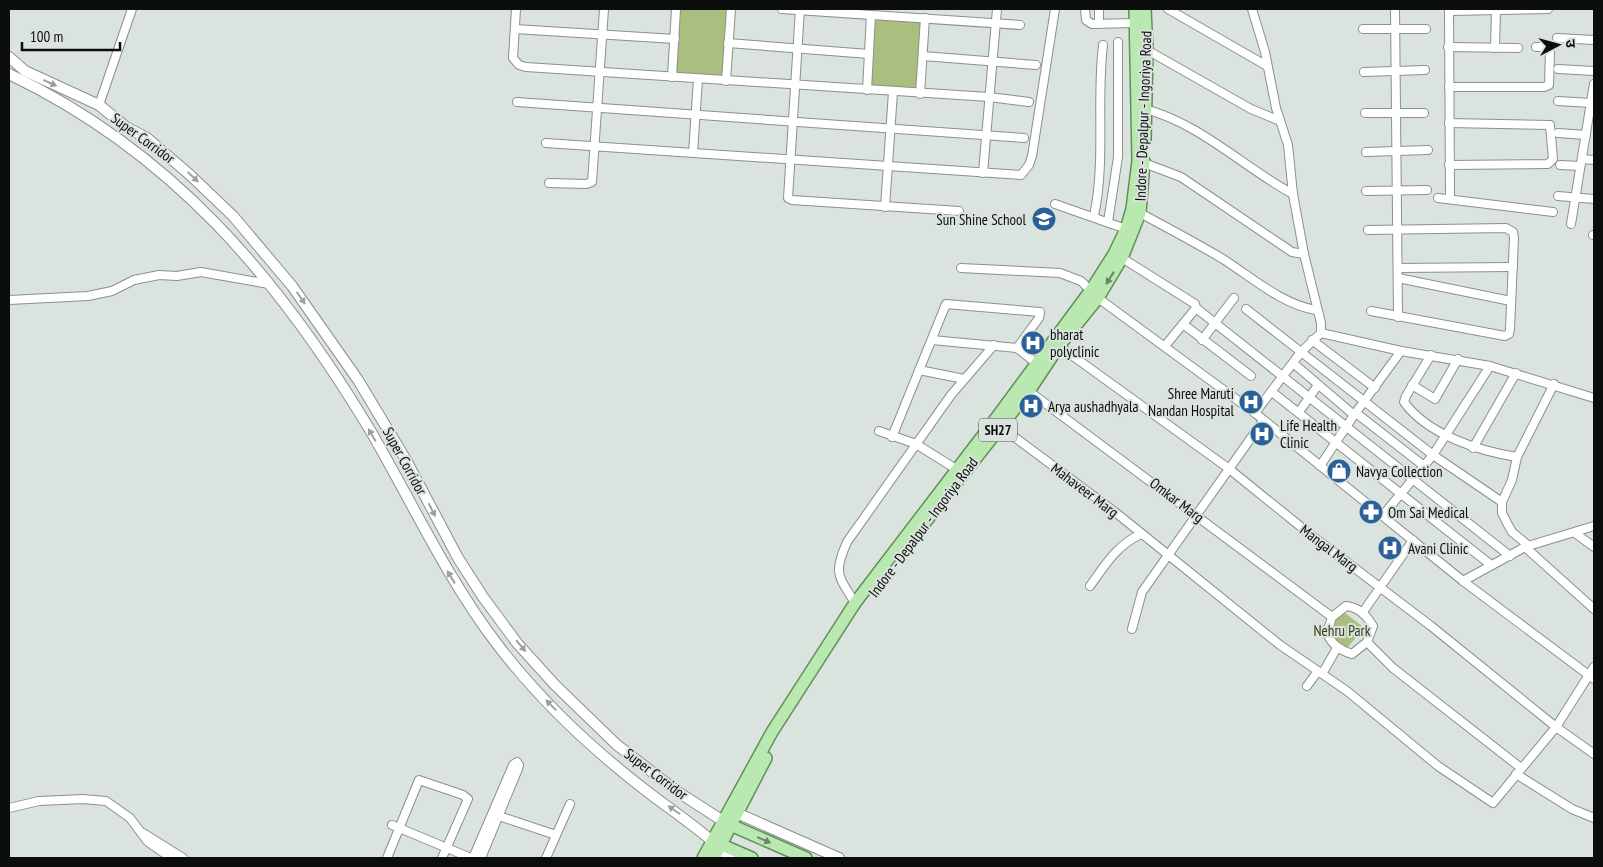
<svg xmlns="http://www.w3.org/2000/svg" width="1603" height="867" font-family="'PT Sans Narrow','Noto Sans Devanagari',sans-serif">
	<rect width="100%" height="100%" fill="#dbe3de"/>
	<g fill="#aabe7f">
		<polygon points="679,9 727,9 724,77 676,74"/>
		<polygon points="874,20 921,23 916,90 870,87"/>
		<polygon points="1337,610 1341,610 1362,626 1362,630 1347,648 1340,649 1323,635"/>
	</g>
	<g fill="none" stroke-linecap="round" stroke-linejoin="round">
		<defs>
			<g id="street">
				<polyline points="516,9 513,58 519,65 526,67 989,97 1029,102"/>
				<polyline points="782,9 1020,25"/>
				<polyline points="800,9 788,198 792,200 959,211"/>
				<polyline points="1085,9 1086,20 1092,24 1135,23"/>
				<polyline points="1099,9 1099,24"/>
				<polyline points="1168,9 1267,66"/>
				<polyline points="1252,9 1265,52 1276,108 1288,145 1293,194 1304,254 1321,323 1321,333 1301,352 1255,413"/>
				<polyline points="1395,9 1398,317"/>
				<polyline points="1449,9 1450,198"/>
				<polyline points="1449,11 1548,9"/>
				<polyline points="515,29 675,39"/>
				<polyline points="1363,29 1426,29"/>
				<polyline points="1557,38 1594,40"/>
				<polyline points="728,43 869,54"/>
				<polyline points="1448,47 1518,48"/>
				<polyline points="1495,48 1496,11"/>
				<polyline points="1147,50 1251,109 1280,121"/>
				<polyline points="923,56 1036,65"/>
				<polyline points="1558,69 1594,71"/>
				<polyline points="1364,72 1425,70"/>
				<polyline points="672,77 676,9"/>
				<polyline points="726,81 731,9"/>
				<polyline points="1449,87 1544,87 1549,85 1550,51 1546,47 1536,47"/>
				<polyline points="867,90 871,15"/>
				<polyline points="920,94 925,18"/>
				<polyline points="1558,101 1591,103"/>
				<polyline points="517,102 1024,138"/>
				<polyline points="99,105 132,9"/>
				<path d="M1145 109C1201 124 1243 167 1293 194"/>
				<polyline points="1365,113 1424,113"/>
				<polyline points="1558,133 1586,135"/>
				<polyline points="546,143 1021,175 1029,165 1032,156 1055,9"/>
				<polyline points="1366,152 1428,150"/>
				<polyline points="693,153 698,79"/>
				<polyline points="1582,159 1594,160"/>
				<polyline points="1144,163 1181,177 1292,252 1304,254"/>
				<polyline points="1449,165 1548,164 1553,159 1550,125 1449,123"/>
				<polyline points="1560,165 1580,166"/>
				<polyline points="983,173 997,9"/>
				<polyline points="549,183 586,184 592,182 604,9"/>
				<polyline points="1366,191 1427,190"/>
				<polyline points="1558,196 1594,199"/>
				<polyline points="1438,198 1553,212"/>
				<polyline points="1055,204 1126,229"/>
				<polyline points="885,207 893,92"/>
				<path d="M1140 213C1168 228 1196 243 1223 259 1251 277 1283 305 1316 310"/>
				<path d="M1094 216C1106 159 1096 102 1103 45"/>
				<polyline points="1108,222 1118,157 1118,42"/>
				<polyline points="1571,224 1594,84"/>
				<polyline points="1368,230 1506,228 1513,232 1514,238 1510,329 1509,334 1505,336 1371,311"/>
				<polyline points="1593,235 1594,235"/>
				<polyline points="1122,258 1195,304 1196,308 1165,346"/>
				<polyline points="961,268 1060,273 1081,281 1098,298 1255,413 1463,581 1594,679"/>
				<polyline points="1398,268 1513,267"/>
				<polyline points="1398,278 1511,301"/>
				<polyline points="9,300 88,296 112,291 134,280 159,275 177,276 201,272 269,284"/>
				<polyline points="1196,308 1510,556"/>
				<polyline points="1246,309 1433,455 1502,502"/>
				<polyline points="1183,324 1251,376"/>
				<polyline points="1321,333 1401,351 1490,366 1594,398"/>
				<polyline points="932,340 1017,348 1036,363"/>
				<polyline points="1202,340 1234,298"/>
				<polyline points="1312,340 1375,388"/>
				<polyline points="1059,346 1228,468 1311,535 1431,626 1556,727 1594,754"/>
				<path d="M1431 355 1406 396 1404 402C1428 435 1479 451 1517 457"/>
				<polyline points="1293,363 1354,415"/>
				<polyline points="919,370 964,379"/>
				<polyline points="1412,385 1435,399 1458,359"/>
				<polyline points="1026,389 1332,617"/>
				<polyline points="1272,392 1491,565"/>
				<polyline points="1299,412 1318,385"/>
				<polyline points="1356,413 1424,466"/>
				<polyline points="1001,427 1115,512 1280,645 1347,691 1438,766 1493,803 1556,727 1594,667"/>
				<polyline points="879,431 916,444 956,469"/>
				<polyline points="892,437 946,304 1040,312 1039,318 1017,348"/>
				<polyline points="1473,448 1516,373"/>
				<polyline points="1320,466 1354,415 1401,351"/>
				<polyline points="1384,514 1433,455 1490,366"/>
				<polyline points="1575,533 1594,547"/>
				<polyline points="1529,546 1512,532 1507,523 1502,513 1502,502 1512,480 1517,457 1554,384"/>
				<polyline points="1525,547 1594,609"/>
				<polyline points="1463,581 1525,547 1594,526"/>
				<path d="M1090 586C1105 565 1117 545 1141 534"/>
				<path d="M855 603C838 575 833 574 847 542L951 395 994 345"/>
				<path d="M1346 606C1359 607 1367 616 1373 626L1367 642 1352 654C1340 650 1332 645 1327 633L1332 617Z"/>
				<polyline points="1363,612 1413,540"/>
				<polyline points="1132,629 1142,592 1263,421"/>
				<polyline points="1367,642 1393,668 1521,768"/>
				<polyline points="1322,674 1337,648"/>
				<polyline points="1307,686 1318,671"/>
				<polyline points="1516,774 1572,809 1594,818"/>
				<polyline points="9,808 39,801 83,799 106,801 130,818 148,842 171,858"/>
				<polyline points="499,816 556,835"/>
				<polyline points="392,825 471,858"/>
				<polyline points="143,833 183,858"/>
				<polyline points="387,858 419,780 463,795 468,799 442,858"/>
				<polyline points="473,858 513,765 517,762 519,765 518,769 481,858"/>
				<polyline points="546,858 570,804"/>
			</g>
			<g id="secondary">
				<polyline points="9,57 25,71 99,105 126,127 147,138 190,175 233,216 292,286 358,380 406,460 458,558 483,597 517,643 555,685 617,745 678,792 723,821"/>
				<path d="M9 74C172 152 278 277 370 430 412 502 446 577 497 644 538 698 591 748 644 789 667 807 690 822 712 841"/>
				<polyline points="730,810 839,858"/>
				<polyline points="711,850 731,858"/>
			</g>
			<g id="primary">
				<polyline points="1145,9 1147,50 1145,140"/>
				<polyline points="923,525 1029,391 1059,346 1098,298 1122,258 1140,213 1144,161"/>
				<polyline points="726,823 806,858"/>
				<polyline points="715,842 752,858"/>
				<polyline points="703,858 772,732 855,603 994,421 1091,290 1114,254 1126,229 1132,209 1138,161 1135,9"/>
				<polyline points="714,858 766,758"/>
			</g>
		</defs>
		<use href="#street" stroke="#8a918d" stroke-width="10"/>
		<use href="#secondary" stroke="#8a918d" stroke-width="12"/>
		<use href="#primary" stroke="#5e9156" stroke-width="14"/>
		<use href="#street" stroke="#fff" stroke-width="8"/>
		<use href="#secondary" stroke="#fff" stroke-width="10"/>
		<use href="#primary" stroke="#b9e8b1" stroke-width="11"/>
	</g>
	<defs><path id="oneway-solid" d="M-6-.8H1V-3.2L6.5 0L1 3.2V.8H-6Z" transform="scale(1.25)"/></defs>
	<g fill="#9e9f9e">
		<use href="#oneway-solid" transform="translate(50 83) rotate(24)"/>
		<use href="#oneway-solid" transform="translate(193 177) rotate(43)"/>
		<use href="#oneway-solid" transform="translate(301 298) rotate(55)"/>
		<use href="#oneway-solid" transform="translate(372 435) rotate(-120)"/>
		<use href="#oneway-solid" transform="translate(432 510) rotate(63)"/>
		<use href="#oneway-solid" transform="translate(451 577) rotate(-122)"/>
		<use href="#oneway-solid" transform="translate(521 646) rotate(50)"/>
		<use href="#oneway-solid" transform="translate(551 705) rotate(-134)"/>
		<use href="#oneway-solid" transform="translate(674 810) rotate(-145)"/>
	</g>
	<g fill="#6b8667">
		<use href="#oneway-solid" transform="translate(1110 278) rotate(122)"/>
		<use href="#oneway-solid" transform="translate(764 840) rotate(23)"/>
	</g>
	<defs>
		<symbol id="school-disc" viewBox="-11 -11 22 22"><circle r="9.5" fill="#2a6199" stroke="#dbe3de"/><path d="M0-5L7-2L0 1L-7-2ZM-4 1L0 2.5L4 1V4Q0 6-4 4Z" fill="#fff"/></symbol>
		<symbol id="hospital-disc" viewBox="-11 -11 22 22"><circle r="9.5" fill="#2a6199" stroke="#dbe3de"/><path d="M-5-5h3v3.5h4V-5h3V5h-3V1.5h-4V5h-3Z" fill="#fff"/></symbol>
		<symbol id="shop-disc" viewBox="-11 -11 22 22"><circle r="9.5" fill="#2a6199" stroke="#dbe3de"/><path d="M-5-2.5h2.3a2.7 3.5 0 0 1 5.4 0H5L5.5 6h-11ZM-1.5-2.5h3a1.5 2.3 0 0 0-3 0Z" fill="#fff"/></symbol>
		<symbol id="pharmacy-disc" viewBox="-11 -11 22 22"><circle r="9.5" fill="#2a6199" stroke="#dbe3de"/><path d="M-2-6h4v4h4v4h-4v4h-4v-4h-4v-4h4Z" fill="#fff"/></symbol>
	</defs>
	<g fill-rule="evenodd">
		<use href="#school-disc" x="1030" y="205" width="28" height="28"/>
		<use href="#hospital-disc" x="1019" y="329" width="28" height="28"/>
		<use href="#hospital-disc" x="1237" y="388" width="28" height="28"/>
		<use href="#hospital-disc" x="1017" y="392" width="28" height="28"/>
		<use href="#hospital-disc" x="1248" y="420" width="28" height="28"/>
		<use href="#shop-disc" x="1325" y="457" width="28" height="28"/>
		<use href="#pharmacy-disc" x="1357" y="498" width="28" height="28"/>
		<use href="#hospital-disc" x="1376" y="534" width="28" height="28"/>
	</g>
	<g text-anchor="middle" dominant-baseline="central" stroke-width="4" stroke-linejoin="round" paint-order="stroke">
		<rect fill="#dbe3de" stroke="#4a4e4c" stroke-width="1" x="979" y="418.5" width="38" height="23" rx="4"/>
		<g font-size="14" font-weight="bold" fill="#0c0e0d">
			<text x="998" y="430">SH27</text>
		</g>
		<g font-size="15" fill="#0c0e0d" stroke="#dbe3de">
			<text transform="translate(1143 116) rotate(-88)">Indore - Depalpur - Ingoriya Road</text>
			<text transform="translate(143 138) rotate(36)">Super Corridor</text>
			<text transform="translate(405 461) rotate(61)">Super Corridor</text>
			<text transform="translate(1085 490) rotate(37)">Mahaveer Marg</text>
			<text transform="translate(1177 500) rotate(37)">Omkar Marg</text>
			<text transform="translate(923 527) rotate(-53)">Indore - Depalpur - Ingoriya Road</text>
			<text transform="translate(1329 548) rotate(37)">Mangal Marg</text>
			<text transform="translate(656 774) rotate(37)">Super Corridor</text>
		</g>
		<g font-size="15" fill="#0c0e0d" stroke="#dbe3de" text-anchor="start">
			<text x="1026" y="219" text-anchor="end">Sun Shine School</text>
			<text x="1050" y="334">bharat<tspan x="1050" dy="17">polyclinic</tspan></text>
			<text x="1234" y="393" text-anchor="end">Shree Maruti<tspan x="1234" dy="17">Nandan Hospital</tspan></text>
			<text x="1048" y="406">Arya aushadhyala</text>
			<text x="1280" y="425">Life Health<tspan x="1280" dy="17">Clinic</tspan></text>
			<text x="1356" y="471">Navya Collection</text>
			<text x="1388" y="512">Om Sai Medical</text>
			<text x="1408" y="548">Avani Clinic</text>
		</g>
		<g font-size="15" fill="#313b17" stroke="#dbe3de">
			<text x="1342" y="630">Nehru Park</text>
		</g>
	</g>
	<rect width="1603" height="867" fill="none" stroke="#0c0e0d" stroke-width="20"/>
	<g transform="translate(1558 45) rotate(84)" stroke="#dbe3de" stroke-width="4" paint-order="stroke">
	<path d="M0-4L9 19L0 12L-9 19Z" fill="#0c0e0d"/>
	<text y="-8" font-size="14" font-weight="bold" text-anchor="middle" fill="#0c0e0d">उ</text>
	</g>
	<path d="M22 42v8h98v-8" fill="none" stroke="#0c0e0d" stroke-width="2.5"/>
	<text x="30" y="42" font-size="15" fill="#0c0e0d" stroke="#dbe3de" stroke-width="4" paint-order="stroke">100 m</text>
</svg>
